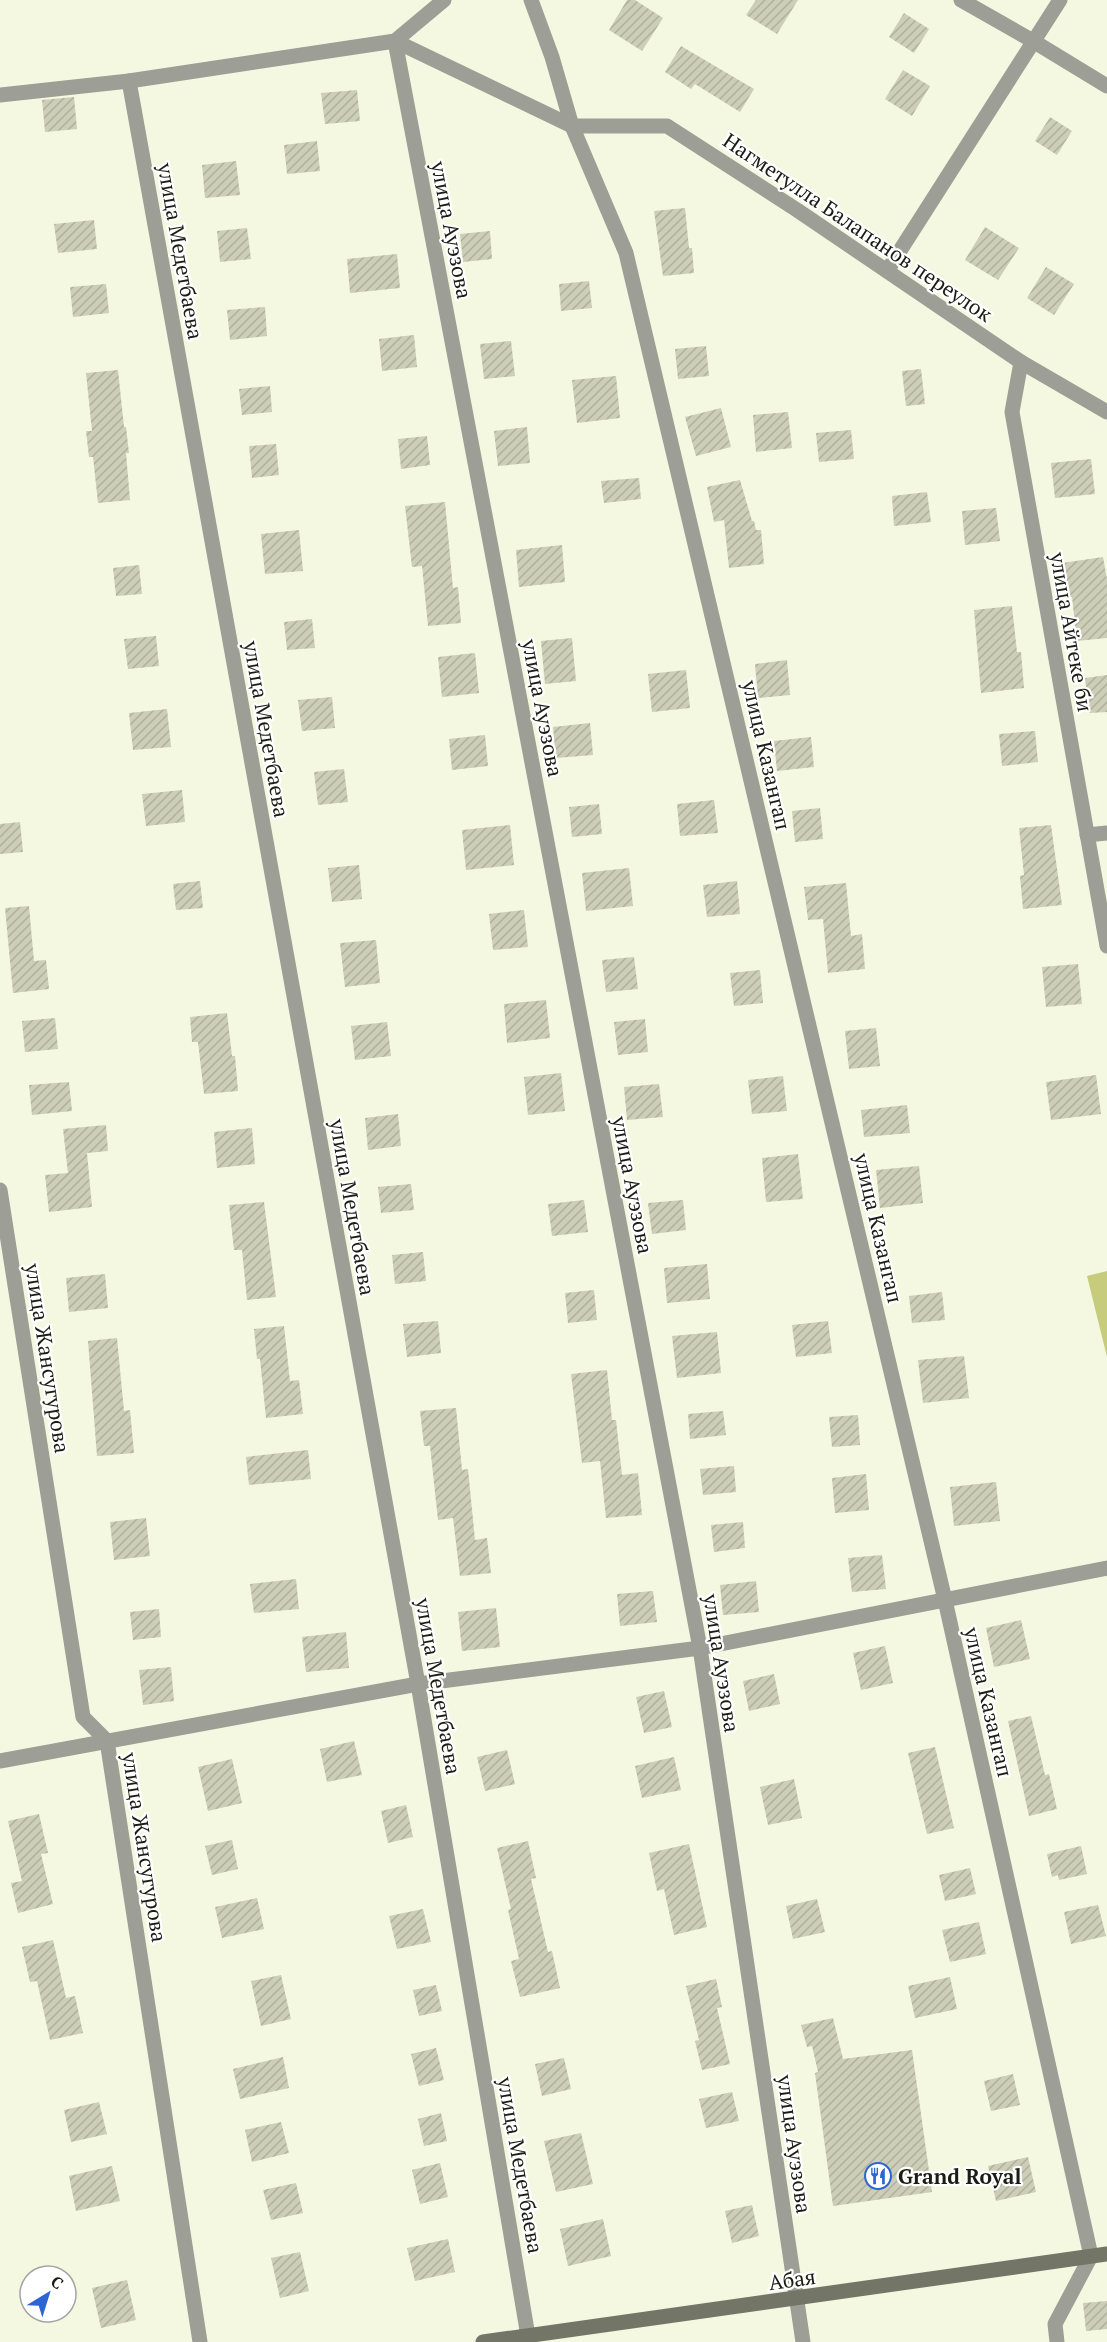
<svg xmlns="http://www.w3.org/2000/svg" width="1107" height="2342" font-family="'PT Serif',serif">
	<defs>
		<pattern id="building-hatch" width="6" height="6" patternUnits="userSpaceOnUse" patternTransform="scale(1.5)"><rect width="6" height="6" fill="#ccceb8"/><path d="M-1 1l2-2M0 6l6-6M5 7l2-2" fill="none" stroke="#afb09d"/></pattern>
	</defs>
	<rect width="100%" height="100%" fill="#f5f8e1"/>
	<polygon fill="#c6cc7c" points="1107,1271 1107,1357 1087,1276"/>
	<g fill="url(#building-hatch)">
		<polygon points="627,0 635,0 663,18 642,51 609,30"/>
		<polygon points="756,0 798,0 777,34 746,15"/>
		<polygon points="904,13 929,29 914,53 889,37"/>
		<polygon points="681,46 754,89 740,112 695,84 691,89 665,72"/>
		<polygon points="903,70 930,86 912,116 885,99"/>
		<polygon points="357,90 360,121 325,124 321,93"/>
		<polygon points="74,97 77,129 45,132 42,100"/>
		<polygon points="1050,117 1072,131 1057,155 1035,141"/>
		<polygon points="317,141 320,171 287,174 284,145"/>
		<polygon points="236,161 240,195 205,198 202,165"/>
		<polygon points="685,208 689,248 692,248 694,273 663,276 654,211"/>
		<polygon points="94,220 97,249 58,253 54,224"/>
		<polygon points="985,227 1019,248 998,280 965,260"/>
		<polygon points="247,228 251,259 220,262 217,231"/>
		<polygon points="490,231 492,259 463,262 460,234"/>
		<polygon points="397,254 400,288 350,293 347,259"/>
		<polygon points="1046,267 1074,284 1054,315 1027,298"/>
		<polygon points="589,281 592,308 561,311 559,284"/>
		<polygon points="106,284 109,313 73,317 70,287"/>
		<polygon points="265,307 267,336 230,340 227,310"/>
		<polygon points="414,335 417,367 382,371 379,339"/>
		<polygon points="511,341 515,376 484,379 480,344"/>
		<polygon points="706,346 709,376 678,379 675,349"/>
		<polygon points="921,369 925,404 906,406 902,371"/>
		<polygon points="118,370 124,427 126,427 129,453 126,453 130,500 98,503 93,457 89,457 86,431 92,431 86,373"/>
		<polygon points="616,376 620,418 577,423 572,380"/>
		<polygon points="270,386 272,412 242,415 239,389"/>
		<polygon points="721,408 731,447 696,456 685,417"/>
		<polygon points="788,412 792,448 756,452 753,415"/>
		<polygon points="527,427 530,463 498,466 494,431"/>
		<polygon points="851,430 854,459 819,462 816,433"/>
		<polygon points="427,436 430,465 401,469 398,439"/>
		<polygon points="276,444 279,475 252,478 249,446"/>
		<polygon points="1091,459 1095,494 1055,498 1051,463"/>
		<polygon points="639,478 641,499 604,503 601,481"/>
		<polygon points="740,480 752,521 754,521 756,530 761,530 764,564 729,568 724,520 714,522 707,487"/>
		<polygon points="927,492 931,522 894,526 892,496"/>
		<polygon points="445,502 453,588 458,587 461,623 428,626 422,566 412,567 405,506"/>
		<polygon points="996,508 1000,541 965,545 962,511"/>
		<polygon points="299,530 303,571 265,574 261,534"/>
		<polygon points="562,545 565,582 519,587 516,550"/>
		<polygon points="1103,557 1107,579 1107,638 1077,641 1072,597 1068,597 1062,563"/>
		<polygon points="139,565 142,594 116,596 113,568"/>
		<polygon points="1012,606 1017,652 1021,652 1024,688 981,693 974,610"/>
		<polygon points="312,619 315,648 287,650 284,622"/>
		<polygon points="156,636 159,666 128,669 124,639"/>
		<polygon points="572,638 576,681 545,684 541,641"/>
		<polygon points="475,653 479,693 442,697 438,657"/>
		<polygon points="787,660 790,695 758,698 755,664"/>
		<polygon points="686,670 690,708 652,712 648,674"/>
		<polygon points="1107,675 1107,712 1089,713 1085,678"/>
		<polygon points="332,697 335,728 302,731 298,700"/>
		<polygon points="167,709 171,747 133,750 129,713"/>
		<polygon points="590,723 593,755 556,758 553,727"/>
		<polygon points="1035,731 1038,762 1002,766 999,734"/>
		<polygon points="485,735 488,766 452,770 449,739"/>
		<polygon points="811,737 814,767 777,771 774,741"/>
		<polygon points="344,769 348,802 318,805 314,772"/>
		<polygon points="182,790 185,822 146,826 142,794"/>
		<polygon points="714,800 718,833 680,836 677,804"/>
		<polygon points="599,804 602,834 572,837 569,807"/>
		<polygon points="820,808 823,839 795,842 792,811"/>
		<polygon points="20,822 23,852 0,854 0,824"/>
		<polygon points="510,825 514,865 466,870 462,830"/>
		<polygon points="1051,825 1062,905 1023,909 1020,876 1024,875 1019,828"/>
		<polygon points="359,865 362,899 332,902 328,868"/>
		<polygon points="629,868 633,906 586,911 582,873"/>
		<polygon points="200,881 203,908 176,910 173,884"/>
		<polygon points="737,881 740,914 707,917 703,885"/>
		<polygon points="846,883 851,936 862,934 865,969 828,973 823,919 808,920 804,887"/>
		<polygon points="29,906 34,961 46,960 49,989 13,993 5,908"/>
		<polygon points="524,910 528,947 493,950 489,914"/>
		<polygon points="376,940 380,983 345,987 340,943"/>
		<polygon points="634,957 638,989 606,992 602,960"/>
		<polygon points="1078,964 1082,1004 1046,1007 1042,967"/>
		<polygon points="760,970 763,1003 734,1006 730,973"/>
		<polygon points="546,1000 550,1038 507,1043 504,1004"/>
		<polygon points="227,1013 232,1056 235,1056 238,1091 204,1094 198,1042 192,1042 190,1017"/>
		<polygon points="55,1018 58,1049 25,1052 22,1021"/>
		<polygon points="645,1019 648,1052 618,1055 614,1022"/>
		<polygon points="387,1022 391,1056 355,1060 351,1026"/>
		<polygon points="876,1028 880,1066 849,1069 845,1031"/>
		<polygon points="561,1073 565,1111 528,1115 524,1077"/>
		<polygon points="1096,1075 1101,1114 1051,1120 1046,1082"/>
		<polygon points="783,1076 787,1111 752,1114 748,1080"/>
		<polygon points="69,1082 72,1111 32,1115 29,1085"/>
		<polygon points="659,1084 663,1117 627,1120 624,1087"/>
		<polygon points="907,1105 910,1133 864,1137 861,1110"/>
		<polygon points="398,1114 401,1146 368,1150 365,1118"/>
		<polygon points="106,1125 108,1151 87,1153 92,1207 49,1212 45,1175 68,1173 63,1129"/>
		<polygon points="252,1128 255,1164 217,1168 214,1132"/>
		<polygon points="798,1154 803,1199 766,1202 762,1158"/>
		<polygon points="919,1166 923,1203 880,1208 876,1170"/>
		<polygon points="411,1184 414,1210 381,1213 378,1187"/>
		<polygon points="584,1200 588,1232 552,1236 548,1204"/>
		<polygon points="683,1200 686,1230 652,1234 648,1203"/>
		<polygon points="264,1202 276,1297 247,1300 242,1250 234,1250 229,1205"/>
		<polygon points="423,1252 426,1281 395,1284 392,1255"/>
		<polygon points="707,1264 710,1299 667,1303 664,1268"/>
		<polygon points="105,1274 108,1308 69,1312 66,1278"/>
		<polygon points="594,1290 597,1320 568,1323 565,1293"/>
		<polygon points="942,1292 945,1320 912,1323 909,1296"/>
		<polygon points="438,1321 441,1353 407,1357 403,1324"/>
		<polygon points="828,1321 832,1353 796,1357 792,1325"/>
		<polygon points="284,1326 290,1381 299,1380 303,1414 266,1418 260,1359 257,1359 254,1329"/>
		<polygon points="717,1332 721,1373 677,1378 672,1336"/>
		<polygon points="117,1338 124,1411 130,1410 134,1453 97,1456 88,1341"/>
		<polygon points="964,1356 969,1398 923,1403 918,1360"/>
		<polygon points="607,1370 612,1420 616,1420 622,1475 638,1473 642,1515 606,1518 600,1461 582,1463 571,1374"/>
		<polygon points="456,1408 462,1470 468,1469 475,1540 487,1538 491,1573 460,1576 453,1518 438,1520 430,1446 424,1446 420,1411"/>
		<polygon points="723,1411 726,1435 690,1439 688,1414"/>
		<polygon points="858,1415 860,1445 832,1447 829,1417"/>
		<polygon points="308,1450 311,1479 249,1485 246,1457"/>
		<polygon points="734,1466 736,1492 703,1495 700,1469"/>
		<polygon points="866,1474 869,1510 835,1513 832,1478"/>
		<polygon points="996,1482 1000,1521 954,1526 950,1487"/>
		<polygon points="146,1518 150,1556 114,1560 110,1522"/>
		<polygon points="743,1522 745,1548 714,1552 711,1525"/>
		<polygon points="882,1555 886,1589 852,1592 848,1558"/>
		<polygon points="296,1579 299,1609 254,1613 250,1584"/>
		<polygon points="756,1581 759,1612 723,1615 720,1585"/>
		<polygon points="653,1591 657,1622 620,1626 617,1594"/>
		<polygon points="496,1608 500,1647 462,1651 458,1612"/>
		<polygon points="159,1609 161,1637 133,1640 130,1612"/>
		<polygon points="1021,1620 1030,1659 994,1667 986,1628"/>
		<polygon points="346,1632 349,1668 306,1672 302,1637"/>
		<polygon points="885,1646 893,1683 861,1690 853,1653"/>
		<polygon points="171,1667 174,1701 143,1705 139,1670"/>
		<polygon points="774,1674 780,1704 749,1711 743,1681"/>
		<polygon points="664,1691 672,1727 644,1733 636,1697"/>
		<polygon points="1031,1716 1045,1775 1049,1774 1057,1809 1029,1816 1008,1721"/>
		<polygon points="354,1741 362,1775 327,1782 320,1749"/>
		<polygon points="935,1747 954,1828 927,1834 908,1753"/>
		<polygon points="507,1750 515,1784 485,1791 477,1757"/>
		<polygon points="674,1757 681,1790 642,1798 635,1766"/>
		<polygon points="232,1759 242,1803 208,1811 198,1767"/>
		<polygon points="794,1779 802,1818 768,1825 760,1787"/>
		<polygon points="406,1805 413,1837 388,1843 381,1811"/>
		<polygon points="39,1814 48,1853 41,1854 53,1904 18,1913 11,1883 22,1881 8,1821"/>
		<polygon points="232,1840 238,1869 212,1875 205,1846"/>
		<polygon points="528,1841 536,1878 531,1879 548,1952 552,1951 560,1988 520,1997 511,1961 519,1959 508,1910 511,1909 497,1848"/>
		<polygon points="689,1844 707,1927 674,1935 664,1889 657,1891 649,1853"/>
		<polygon points="1081,1846 1087,1874 1059,1880 1058,1875 1052,1877 1047,1854"/>
		<polygon points="970,1868 976,1894 945,1901 939,1875"/>
		<polygon points="257,1898 264,1929 222,1938 215,1907"/>
		<polygon points="817,1899 825,1932 793,1939 786,1906"/>
		<polygon points="1098,1905 1106,1936 1071,1944 1064,1912"/>
		<polygon points="423,1909 431,1942 397,1949 389,1916"/>
		<polygon points="979,1922 986,1954 950,1962 942,1930"/>
		<polygon points="53,1940 66,1998 75,1996 83,2033 50,2040 37,1981 30,1982 22,1947"/>
		<polygon points="281,1975 291,2019 261,2026 251,1981"/>
		<polygon points="950,1977 957,2009 915,2018 908,1986"/>
		<polygon points="716,1979 722,2007 717,2008 730,2064 702,2070 695,2041 699,2040 686,1986"/>
		<polygon points="436,1985 442,2011 419,2016 413,1990"/>
		<polygon points="833,2018 843,2059 912,2050 932,2192 833,2206 815,2073 818,2072 812,2046 807,2047 801,2025"/>
		<polygon points="436,2048 444,2080 419,2086 411,2054"/>
		<polygon points="283,2057 289,2088 240,2099 233,2069"/>
		<polygon points="564,2058 571,2089 542,2096 535,2064"/>
		<polygon points="1013,2074 1020,2105 991,2111 984,2081"/>
		<polygon points="732,2092 739,2121 706,2128 699,2099"/>
		<polygon points="99,2102 107,2134 71,2142 64,2110"/>
		<polygon points="441,2113 447,2141 424,2146 418,2119"/>
		<polygon points="281,2122 289,2153 252,2162 245,2130"/>
		<polygon points="581,2133 593,2184 556,2192 544,2141"/>
		<polygon points="1028,2157 1036,2192 996,2201 988,2166"/>
		<polygon points="440,2163 448,2197 420,2204 412,2170"/>
		<polygon points="112,2166 120,2201 76,2211 69,2176"/>
		<polygon points="296,2183 303,2213 271,2220 263,2190"/>
		<polygon points="752,2205 759,2236 732,2243 725,2211"/>
		<polygon points="603,2219 611,2256 568,2266 560,2229"/>
		<polygon points="448,2239 455,2272 415,2281 407,2248"/>
		<polygon points="300,2252 309,2291 280,2298 271,2258"/>
		<polygon points="127,2280 136,2320 101,2328 92,2288"/>
		<polygon points="1107,2301 1107,2329 1086,2331 1083,2303"/>
	</g>
	<g fill="none" stroke-linecap="round" stroke-linejoin="round">
		<g stroke="#9d9e95" stroke-width="15">
			<polyline points="531,0 552,57 572,126 626,253 945,1600 1091,2256 1055,2324 1057,2342"/>
			<polyline points="961,0 1033,41 1107,86"/>
			<polyline points="395,41 700,1648 803,2342"/>
			<polyline points="395,41 572,126 667,126 797,210 1021,362 1107,412"/>
			<polyline points="129,81 418,1684 529,2342"/>
			<polyline points="0,95 129,81 395,41 444,0"/>
			<polyline points="887,271 1060,0"/>
			<polyline points="1021,362 1012,412 1107,946"/>
			<polyline points="1087,835 1107,833"/>
			<polyline points="0,1190 83,1717 107,1741 200,2342"/>
			<polyline points="0,1761 418,1684 700,1648 1107,1568"/>
		</g>
		<polyline stroke="#737567" stroke-width="15" points="483,2342 1107,2254"/>
	</g>
	<defs>
		<symbol id="restaurant-ring" viewBox="-11 -11 22 22"><circle r="9.5" fill="#fff" stroke="#2d65d3" stroke-width="1.5"/><path d="M-5-6h1v4h1v-4h1v4h1v-4h1v5L-1.5 .5V6h-2V.5L-5-1ZM5-6V6H3V1.5H1.5Q1.5-4 5-6Z" fill="#2d65d3"/></symbol>
	</defs>
	<g fill-rule="evenodd">
		<use href="#restaurant-ring" x="863" y="2161" width="30" height="30"/>
	</g>
	<g text-anchor="middle" dominant-baseline="central" stroke-width="4.5" stroke-linejoin="round" paint-order="stroke">
		<g font-size="21" fill="#1b1c14" stroke="#fff">
			<text transform="translate(858 227) rotate(34)">Нагметулла Балапанов переулок</text>
			<text transform="translate(452 230) rotate(79)">улица Ауэзова</text>
			<text transform="translate(181 251) rotate(80)">улица Медетбаева</text>
			<text transform="translate(1072 632) rotate(80)">улица Айтеке би</text>
			<text transform="translate(543 708) rotate(79)">улица Ауэзова</text>
			<text transform="translate(267 729) rotate(80)">улица Медетбаева</text>
			<text transform="translate(767 755) rotate(77)">улица Казангап</text>
			<text transform="translate(633 1185) rotate(79)">улица Ауэзова</text>
			<text transform="translate(353 1207) rotate(80)">улица Медетбаева</text>
			<text transform="translate(879 1228) rotate(77)">улица Казангап</text>
			<text transform="translate(48 1358) rotate(81)">улица Жансугурова</text>
			<text transform="translate(722 1663) rotate(81)">улица Ауэзова</text>
			<text transform="translate(439 1686) rotate(80)">улица Медетбаева</text>
			<text transform="translate(989 1702) rotate(77)">улица Казангап</text>
			<text transform="translate(145 1847) rotate(81)">улица Жансугурова</text>
			<text transform="translate(795 2144) rotate(82)">улица Ауэзова</text>
			<text transform="translate(521 2165) rotate(80)">улица Медетбаева</text>
			<text transform="translate(792 2279) rotate(-8)">Абая</text>
		</g>
		<g font-size="21" font-weight="bold" fill="#1b1c14" stroke="#fff" text-anchor="start">
			<text x="898" y="2176">Grand Royal</text>
		</g>
	</g>
	<g transform="translate(48 2294) rotate(38)"><circle r="28" fill="#ffffff" stroke="#a4a4a1" stroke-width="1.5"/>
	<path d="M0-4.5L10 22L0 15L-10 22Z" fill="#2d65d3"/>
	<text y="-9" font-size="16" font-weight="bold" text-anchor="middle" fill="#1b1c14">С</text>
	</g>
</svg>
